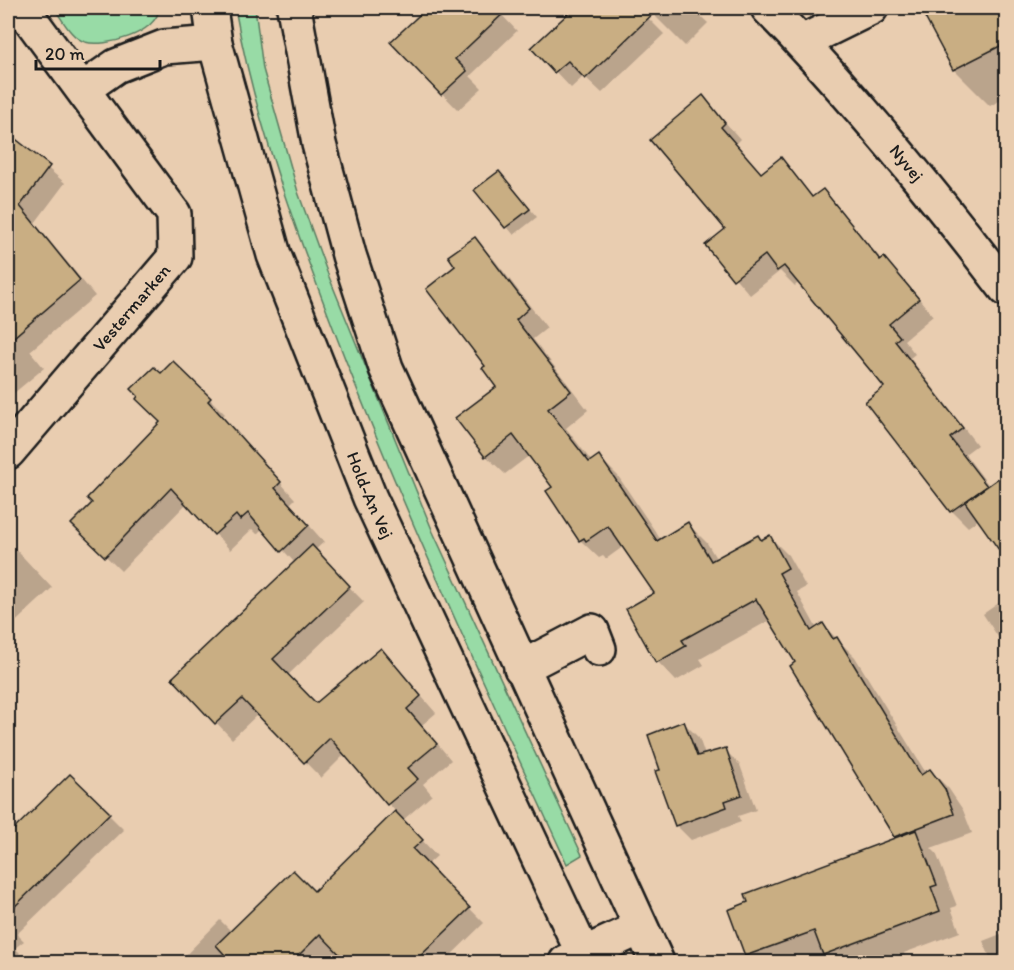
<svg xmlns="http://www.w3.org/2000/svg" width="1014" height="970" font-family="Itim,sans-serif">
	<rect width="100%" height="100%" fill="#e9cdb0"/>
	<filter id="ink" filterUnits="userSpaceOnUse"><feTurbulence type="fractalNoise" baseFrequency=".0167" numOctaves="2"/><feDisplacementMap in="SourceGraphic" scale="12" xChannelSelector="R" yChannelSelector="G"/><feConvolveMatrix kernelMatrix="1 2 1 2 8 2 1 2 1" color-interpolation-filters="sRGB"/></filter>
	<g filter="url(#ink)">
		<g fill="#98dba6" stroke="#5a7c61" stroke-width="1.5">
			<path d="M54 8H159C158 33 105 48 85 42 71 38 62 19 54 8Z"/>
			<path d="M235 8H255L263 69 298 192 327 272 433 532 582 855 567 864C487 690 406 517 337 338 296 231 255 121 235 8Z"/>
		</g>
		<g fill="#0003">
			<polygon points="424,8 504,8 499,12 517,31 470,76 482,88 458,110 392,42 416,20 414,18"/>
			<polygon points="576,8 638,8 664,34 602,93 584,76 571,88 533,48"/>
			<polygon points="653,8 692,8 708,23 685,46 650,11"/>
			<polygon points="931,8 1006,8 1006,97 990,106 954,70 923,11"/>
			<polygon points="703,97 740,139 735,144 762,174 780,159 814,198 823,191 882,260 884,259 900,275 933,316 904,340 915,354 910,358 977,445 965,454 990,487 1006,475 1006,557 979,519 968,527 952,511 867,403 886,388 799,282 795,286 780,271 750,295 707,245 728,229"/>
			<polygon points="8,134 65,183 35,223 95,296 30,351 44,368 8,398 8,285 18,276 8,268"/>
			<polygon points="506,181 537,217 514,235 476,191"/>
			<polygon points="474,239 493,258 547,328 533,339 588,410 566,428 592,462 599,457 618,476 661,540 688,524 707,543 717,560 770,537 788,555 806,587 797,592 817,629 823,625 855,657 926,773 930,770 949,789 963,810 972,833 931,848 936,853 957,906 951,908 960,932 904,953 907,962 754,962 746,955 898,838 770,620 700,659 704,665 676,681 658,662 656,594 624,546 606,559 603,556 599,558 580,540 554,488 530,455 505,474 486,456 498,387 488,366 458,266"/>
			<polygon points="173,363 225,414 222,417 295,499 290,504 324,542 314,551 364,602 287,676 316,705 381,650 436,713 422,725 451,760 423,784 432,795 403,820 437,856 427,865 484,923 444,962 179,962 220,920 232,932 314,893 396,812 345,754 321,778 258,714 232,739 174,678 295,563 263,528 257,534 252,529 230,550 187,503 121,571 73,524 162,422 161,375"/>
			<polygon points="8,541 52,588 8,629"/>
			<polygon points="1006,598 1006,649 983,614"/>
			<polygon points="684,723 699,738 705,755 725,750 740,765 756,810 738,816 741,822 691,840 676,825 662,770"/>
			<polygon points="70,776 124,830 17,934 24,941 15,948 20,953 8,962 8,837"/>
			<polygon points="1006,932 1006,962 992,962 983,941"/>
		</g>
		<g fill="#c9ae83" stroke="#1c1c1c" stroke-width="1.5">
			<polygon points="427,8 509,8 455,59 467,71 441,95 390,42"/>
			<polygon points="574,8 659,8 585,79 568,61 554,73 531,48"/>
			<polygon points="920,8 1006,8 1006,43 953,70"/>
			<polygon points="703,95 725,123 721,127 761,173 781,157 812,197 823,189 880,260 884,257 919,299 889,324 900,337 895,341 963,428 950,438 987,486 950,512 865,402 884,387 784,266 777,271 765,255 733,280 705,245 725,229 650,140"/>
			<polygon points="8,133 50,166 20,206 80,280 8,342"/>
			<polygon points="499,171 530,209 505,228 474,190"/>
			<polygon points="475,237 529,308 516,320 571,391 548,409 589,462 599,455 657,541 688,522 711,561 758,535 761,540 770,535 788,568 779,573 811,631 823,623 833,639 837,637 921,775 930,769 945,789 954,814 894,837 790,666 795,662 756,599 682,640 686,646 656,663 626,609 654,593 608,526 586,541 584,538 579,541 546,491 552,487 513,435 485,457 455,418 496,387 482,368 485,366 426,289 455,266 448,256"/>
			<polygon points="173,361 211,398 208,401 281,482 275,488 309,525 281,552 248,513 240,520 236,515 214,535 171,488 105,557 71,524 92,503 87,498 160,422 136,399 138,396 131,389 154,367 161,373"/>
			<polygon points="1006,473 1006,560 965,502"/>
			<polygon points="312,545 350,586 273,659 316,703 381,648 421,696 407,709 437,744 408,768 418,779 387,805 330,738 304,763 242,699 215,724 172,678"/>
			<polygon points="684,721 697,756 726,748 742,795 725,801 727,807 675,826 655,771 660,770 648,735"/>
			<polygon points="70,774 110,813 8,913 8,835"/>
			<polygon points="395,811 423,840 413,849 470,908 413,963 348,963 320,934 291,963 232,963 216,945 293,870 314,891"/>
			<polygon points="916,830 937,885 931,887 940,911 823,955 814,931 745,956 728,910 748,902 745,894"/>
		</g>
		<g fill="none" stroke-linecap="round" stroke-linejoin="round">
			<defs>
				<g id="minor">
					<path id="s1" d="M210 8 215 43 274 255 370 498 587 962"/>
					<polyline points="294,8 319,144 349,255 386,368 657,962"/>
					<path id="s2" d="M768 8C853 95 932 192 1006 289"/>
					<polyline points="802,42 871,8"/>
					<polyline points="83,89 116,66 164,47 215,43"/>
					<path id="s3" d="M8 452 175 257 174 214 22 8"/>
					<polyline points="521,668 592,631 599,649"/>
					<polyline points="566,962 640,928"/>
				</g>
			</defs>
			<use href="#minor" stroke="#1c1c1c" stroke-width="38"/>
			<use href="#minor" stroke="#e9cdb0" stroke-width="33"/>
		</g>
	</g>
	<g text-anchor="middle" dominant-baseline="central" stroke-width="4.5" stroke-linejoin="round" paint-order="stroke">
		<g font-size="18" fill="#1c1c1c" stroke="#e9cdb0">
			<text stroke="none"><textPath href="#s2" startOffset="208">Nyvej</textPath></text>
			<text stroke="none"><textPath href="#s3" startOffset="190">Vestermarken</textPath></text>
			<text stroke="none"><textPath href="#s1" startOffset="514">Hold-An Vej</textPath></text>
		</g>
	</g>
	<rect width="1014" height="970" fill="none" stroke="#e9cdb0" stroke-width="30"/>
	<rect x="15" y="15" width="984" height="940" fill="none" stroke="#1c1c1c" stroke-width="2" filter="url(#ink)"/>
	<path d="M36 60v9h124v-9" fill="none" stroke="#1c1c1c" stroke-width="3"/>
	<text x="45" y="60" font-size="18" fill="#1c1c1c" stroke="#e9cdb0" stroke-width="4.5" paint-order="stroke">20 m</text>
</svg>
